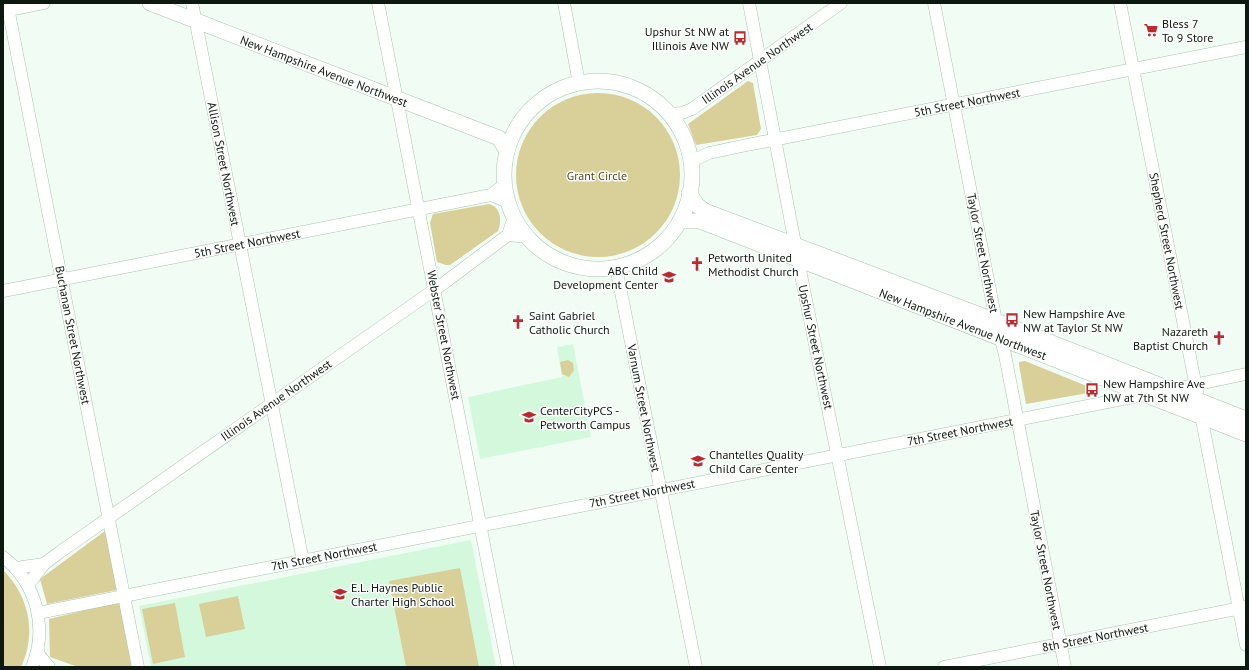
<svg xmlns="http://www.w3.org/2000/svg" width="1249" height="670" font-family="'PT Sans',sans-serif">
	<rect width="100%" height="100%" fill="#f1fdf4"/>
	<g fill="#d3f8dc">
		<polygon points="573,344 591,437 480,459 468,397 562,377 557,347"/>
		<polygon points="471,540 496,667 151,667 139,606"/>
	</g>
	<g fill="#d8d098">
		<polygon points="748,81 753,83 761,129 757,135 696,145 688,124"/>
		<circle cx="598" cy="175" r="82"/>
		<path d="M489 204C501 207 502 221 498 231L450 265H446L437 262 430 223 433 214Z"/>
		<polygon points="568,360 573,363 574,370 569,377 562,374 560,362"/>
		<polygon points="1025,361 1099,391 1026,404 1019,365 1019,362"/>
		<polygon points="105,531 117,590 47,604 40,579"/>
		<polygon points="460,568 479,667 406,667 389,581"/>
		<path d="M3 570C29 596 37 633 21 667H3Z"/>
		<polygon points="238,596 245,629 206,637 199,604"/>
		<polygon points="119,602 132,667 78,667 50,657 49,619"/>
		<polygon points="175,603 185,657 153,664 142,609"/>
	</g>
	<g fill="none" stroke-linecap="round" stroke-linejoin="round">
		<defs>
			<g id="minor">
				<polyline points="7,3 138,667"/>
				<polyline points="192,3 303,561"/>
				<polyline points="378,3 508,667"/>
				<polyline points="564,3 579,83"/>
				<polyline points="749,3 801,275 880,667"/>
				<polyline points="934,3 996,321 1005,355 1065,667"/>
				<polyline points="1120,3 1197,392"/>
				<polyline points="3,11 44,3"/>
				<polyline points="669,114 682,113 692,109 841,3"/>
				<polyline points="690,162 709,153 742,146 1246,47"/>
				<polyline points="491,195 508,202"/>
				<polyline points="508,235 528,237"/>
				<polyline points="616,267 696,667"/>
				<polyline points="3,291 491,195 505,184"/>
				<polyline points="1170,390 1246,374"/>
				<polyline points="1200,410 1246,645"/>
				<path d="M3 557C37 583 48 628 32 667"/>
				<polyline points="16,568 44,564"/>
				<polyline points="28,585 44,564 60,552 444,283 508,235 514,217"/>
				<polyline points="38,613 1148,394"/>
				<polyline points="38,650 39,655 49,667"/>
				<polyline points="944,667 1246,607"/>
			</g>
			<g id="major">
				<polyline points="150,3 499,138 507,151"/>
				<circle cx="598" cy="175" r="94"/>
				<polyline points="689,193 697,205 705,211 996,321 1246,419"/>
				<polyline points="680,221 700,221 1246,434"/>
			</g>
		</defs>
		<use href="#minor" stroke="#a7c5ae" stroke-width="13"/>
		<use href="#major" stroke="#a7c5ae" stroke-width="16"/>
		<use href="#minor" stroke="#fff" stroke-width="12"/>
		<use href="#major" stroke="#fff" stroke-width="15"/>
	</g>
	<defs>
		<symbol id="supermarket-bare" viewBox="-9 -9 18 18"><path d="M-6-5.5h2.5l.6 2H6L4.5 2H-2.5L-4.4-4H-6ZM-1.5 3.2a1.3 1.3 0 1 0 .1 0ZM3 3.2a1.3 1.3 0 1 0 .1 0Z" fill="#ba2a2f" stroke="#fff" stroke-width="2.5" paint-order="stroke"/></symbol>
		<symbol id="bus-bare" viewBox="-9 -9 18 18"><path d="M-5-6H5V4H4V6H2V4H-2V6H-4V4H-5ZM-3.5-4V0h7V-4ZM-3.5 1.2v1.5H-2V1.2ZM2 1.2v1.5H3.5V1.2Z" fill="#ba2a2f" stroke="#fff" stroke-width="2.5" paint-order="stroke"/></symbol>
		<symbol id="church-bare" viewBox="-9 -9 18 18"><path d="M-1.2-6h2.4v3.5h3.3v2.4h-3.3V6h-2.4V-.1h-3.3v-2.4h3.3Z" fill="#ba2a2f" stroke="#fff" stroke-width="2.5" paint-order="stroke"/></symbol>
		<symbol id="school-bare" viewBox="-9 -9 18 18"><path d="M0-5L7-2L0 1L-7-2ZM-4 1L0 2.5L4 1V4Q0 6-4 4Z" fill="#ba2a2f" stroke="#fff" stroke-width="2.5" paint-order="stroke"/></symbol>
	</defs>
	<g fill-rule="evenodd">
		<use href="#supermarket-bare" x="1141" y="20" width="20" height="20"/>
		<use href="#bus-bare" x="730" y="28" width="20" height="20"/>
		<use href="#church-bare" x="687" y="254" width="20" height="20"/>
		<use href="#school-bare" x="659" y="267" width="20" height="20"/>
		<use href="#bus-bare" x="1002" y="310" width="20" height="20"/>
		<use href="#church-bare" x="508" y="312" width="20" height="20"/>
		<use href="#church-bare" x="1209" y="328" width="20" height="20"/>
		<use href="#bus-bare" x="1082" y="380" width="20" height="20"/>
		<use href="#school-bare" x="519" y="407" width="20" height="20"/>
		<use href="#school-bare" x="688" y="451" width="20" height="20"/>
		<use href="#school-bare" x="330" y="584" width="20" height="20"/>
	</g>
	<g text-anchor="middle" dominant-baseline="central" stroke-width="3" stroke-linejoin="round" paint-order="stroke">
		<g font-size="12" fill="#0d1810" stroke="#fff" text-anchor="start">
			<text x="1162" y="23">Bless 7<tspan x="1162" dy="14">To 9 Store</tspan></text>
			<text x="729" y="31" text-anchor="end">Upshur St NW at<tspan x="729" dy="14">Illinois Ave NW</tspan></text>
			<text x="708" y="257">Petworth United<tspan x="708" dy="14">Methodist Church</tspan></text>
			<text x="658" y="270" text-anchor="end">ABC Child<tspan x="658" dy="14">Development Center</tspan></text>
			<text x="1023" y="313">New Hampshire Ave<tspan x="1023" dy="14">NW at Taylor St NW</tspan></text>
			<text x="529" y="315">Saint Gabriel<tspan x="529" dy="14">Catholic Church</tspan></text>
			<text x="1208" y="331" text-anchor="end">Nazareth<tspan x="1208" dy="14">Baptist Church</tspan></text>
			<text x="1103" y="383">New Hampshire Ave<tspan x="1103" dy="14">NW at 7th St NW</tspan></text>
			<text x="540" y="410">CenterCityPCS -<tspan x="540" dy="14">Petworth Campus</tspan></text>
			<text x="709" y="454">Chantelles Quality<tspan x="709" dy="14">Child Care Center</tspan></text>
			<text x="351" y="587">E.L. Haynes Public<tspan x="351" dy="14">Charter High School</tspan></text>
		</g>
		<g font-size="12" fill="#0d1810" stroke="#fff">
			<text transform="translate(757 63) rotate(-35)">Illinois Avenue Northwest</text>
			<text transform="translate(324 71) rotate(21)">New Hampshire Avenue Northwest</text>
			<text transform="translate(967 102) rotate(-11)">5th Street Northwest</text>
			<text transform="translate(224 164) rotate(79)">Allison Street Northwest</text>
			<text transform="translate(1167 241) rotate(79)">Shepherd Street Northwest</text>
			<text transform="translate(247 243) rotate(-11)">5th Street Northwest</text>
			<text transform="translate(983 253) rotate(79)">Taylor Street Northwest</text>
			<text transform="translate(963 324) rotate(21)">New Hampshire Avenue Northwest</text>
			<text transform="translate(73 335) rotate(79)">Buchanan Street Northwest</text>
			<text transform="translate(444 335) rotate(79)">Webster Street Northwest</text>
			<text transform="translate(816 347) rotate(78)">Upshur Street Northwest</text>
			<text transform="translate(276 400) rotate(-35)">Illinois Avenue Northwest</text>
			<text transform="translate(644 408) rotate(79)">Varnum Street Northwest</text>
			<text transform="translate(960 431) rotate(-11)">7th Street Northwest</text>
			<text transform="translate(642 493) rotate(-11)">7th Street Northwest</text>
			<text transform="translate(324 556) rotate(-11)">7th Street Northwest</text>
			<text transform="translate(1046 570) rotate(79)">Taylor Street Northwest</text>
			<text transform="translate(1095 637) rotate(-11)">8th Street Northwest</text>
		</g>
		<g font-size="12" fill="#514a1b" stroke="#fff">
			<text x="597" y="175">Grant Circle</text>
		</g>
	</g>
	<rect width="1249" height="670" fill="none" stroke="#0d1810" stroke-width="8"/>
</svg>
